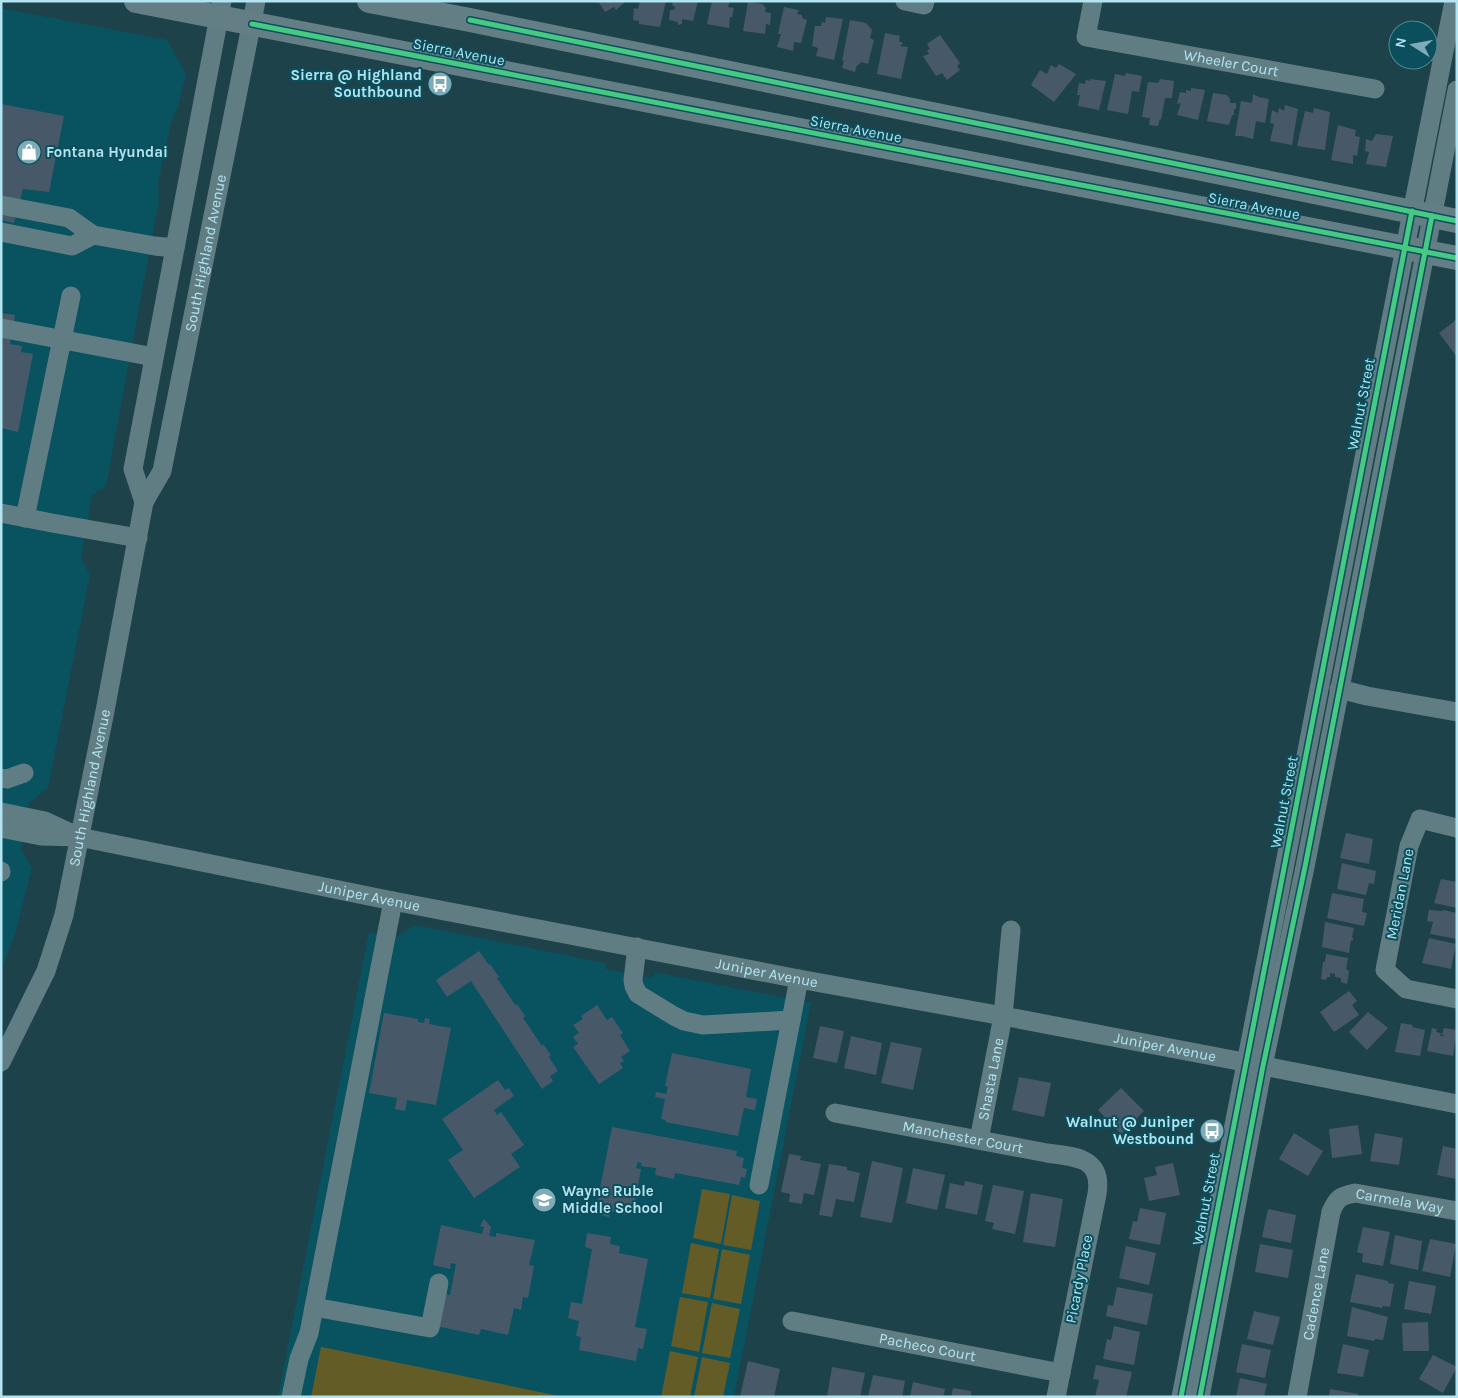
<svg xmlns="http://www.w3.org/2000/svg" width="1458" height="1398" font-family="Karla,sans-serif">
	<rect width="100%" height="100%" fill="#1e424a"/>
	<g fill="#095260">
		<polygon points="1,8 167,40 186,74 178,107 171,122 158,183 159,200 106,486 92,495 81,558 90,575 48,788 29,803 21,850 32,868 15,934 1,972"/>
		<polygon points="415,925 605,963 605,969 652,978 654,972 811,1003 734,1397 278,1397 369,932 395,938"/>
	</g>
	<g fill="#645c27">
		<polygon points="702,1189 730,1194 721,1244 693,1238"/>
		<polygon points="732,1195 760,1201 751,1250 723,1245"/>
		<polygon points="691,1243 719,1249 710,1298 682,1293"/>
		<polygon points="722,1249 750,1255 741,1304 713,1299"/>
		<polygon points="680,1297 708,1302 699,1352 671,1346"/>
		<polygon points="712,1303 740,1309 730,1358 702,1353"/>
		<polygon points="321,1347 322,1347 564,1397 311,1397"/>
		<polygon points="670,1351 698,1357 690,1397 661,1397"/>
		<polygon points="702,1357 730,1363 723,1397 694,1397"/>
	</g>
	<g fill="#475969">
		<polygon points="598,1 623,1 624,3 616,10 614,7 605,12"/>
		<polygon points="640,1 647,2 647,1 666,1 660,27 639,24 639,21 633,20 634,8 638,9"/>
		<polygon points="673,1 698,1 693,21 682,19 682,24 678,25 678,22 669,20 670,10 674,10 675,7 672,5"/>
		<polygon points="712,1 730,1 728,7 734,8 732,17 730,17 729,28 707,24"/>
		<polygon points="748,2 762,4 766,8 765,12 771,13 770,25 766,24 765,34 743,31"/>
		<polygon points="784,7 799,10 797,14 802,15 802,18 807,20 801,43 794,42 793,51 777,47 781,34 778,34"/>
		<polygon points="826,17 843,19 834,60 816,56 818,48 812,46 815,26 821,26 822,22 825,23"/>
		<polygon points="850,20 866,23 872,30 870,38 874,40 868,64 861,62 860,64 857,65 855,72 842,68 844,60 842,61"/>
		<polygon points="885,33 900,36 899,41 903,43 900,46 908,47 901,79 877,74"/>
		<polygon points="940,35 960,63 957,66 960,70 947,80 942,73 936,76 923,56 929,54 927,50 930,49 927,44"/>
		<polygon points="1059,64 1076,74 1054,102 1031,85 1040,70 1047,74 1051,65 1056,68"/>
		<polygon points="1126,73 1142,76 1139,92 1132,91 1128,114 1107,110 1115,74 1125,76"/>
		<polygon points="1090,79 1106,81 1099,110 1078,106 1080,95 1077,95 1079,83 1085,84 1086,80 1091,81"/>
		<polygon points="1160,79 1174,81 1172,98 1165,98 1161,120 1160,119 1158,126 1149,125 1150,118 1142,117 1148,82 1158,83"/>
		<polygon points="1191,88 1205,90 1198,120 1177,115 1181,103 1177,104 1180,92 1186,93 1186,90 1191,91"/>
		<polygon points="1213,93 1227,95 1230,99 1230,103 1236,103 1236,109 1234,109 1234,115 1232,115 1229,125 1207,121"/>
		<polygon points="1253,94 1259,97 1269,99 1265,123 1256,121 1253,139 1242,136 1235,136 1241,101 1252,103"/>
		<polygon points="1,104 64,116 49,192 23,189 14,223 1,220"/>
		<polygon points="1285,105 1298,109 1292,145 1270,141 1274,124 1270,123 1272,110 1278,113 1279,108 1284,111"/>
		<polygon points="1314,108 1330,112 1325,150 1297,146 1305,111 1313,113"/>
		<polygon points="1338,125 1356,130 1355,136 1360,137 1357,156 1353,155 1353,164 1331,160"/>
		<polygon points="1376,134 1393,136 1386,167 1366,164 1369,152 1365,151 1366,139 1372,141"/>
		<polygon points="1,313 15,315 10,344 22,346 21,352 33,354 18,432 1,428"/>
		<polygon points="1457,319 1457,357 1439,333"/>
		<polygon points="1346,833 1373,839 1369,864 1340,858"/>
		<polygon points="1342,863 1376,871 1374,884 1369,883 1366,895 1337,889"/>
		<polygon points="1441,879 1457,882 1457,908 1434,903"/>
		<polygon points="1332,893 1364,899 1362,912 1367,913 1364,926 1327,918"/>
		<polygon points="1429,910 1443,911 1443,910 1457,913 1457,939 1430,934 1433,922 1427,921"/>
		<polygon points="1325,922 1354,928 1352,937 1353,938 1353,941 1351,940 1349,953 1322,947"/>
		<polygon points="1429,938 1456,944 1451,969 1422,963"/>
		<polygon points="479,951 489,965 490,964 499,977 497,978 516,1006 517,1004 525,1016 523,1018 542,1046 543,1044 551,1055 549,1057 558,1071 550,1076 553,1081 542,1089 471,981 447,997 436,980"/>
		<polygon points="1326,954 1348,958 1346,969 1349,971 1347,984 1341,982 1341,978 1335,977 1335,974 1330,973 1330,977 1327,977 1326,980 1321,979 1323,962 1325,962"/>
		<polygon points="1349,991 1357,1001 1352,1005 1359,1015 1334,1032 1320,1012"/>
		<polygon points="597,1005 607,1020 612,1017 623,1033 620,1035 630,1051 621,1057 624,1061 620,1063 623,1068 599,1084 573,1047 578,1044 573,1037 579,1033 573,1025 583,1019 581,1016"/>
		<polygon points="1368,1012 1388,1028 1367,1050 1349,1032"/>
		<polygon points="384,1013 418,1019 418,1022 424,1023 425,1018 430,1019 429,1024 451,1028 436,1105 407,1100 405,1111 395,1109 397,1098 369,1093"/>
		<polygon points="1401,1023 1413,1025 1412,1027 1425,1030 1420,1056 1395,1052"/>
		<polygon points="820,1026 844,1031 837,1063 813,1058"/>
		<polygon points="1432,1028 1437,1029 1436,1032 1441,1033 1440,1036 1444,1036 1444,1035 1442,1035 1444,1028 1457,1030 1453,1056 1427,1051"/>
		<polygon points="851,1036 882,1043 876,1075 844,1068"/>
		<polygon points="891,1042 922,1048 913,1090 881,1083"/>
		<polygon points="672,1053 751,1069 746,1097 757,1099 755,1110 744,1108 738,1136 666,1122 666,1120 661,1119 665,1099 655,1097 656,1092 666,1094 668,1087 665,1086"/>
		<polygon points="1019,1077 1051,1083 1044,1117 1012,1110"/>
		<polygon points="498,1080 505,1090 509,1088 514,1096 494,1110 497,1115 501,1112 524,1145 511,1154 520,1167 474,1198 448,1160 463,1150 442,1119"/>
		<polygon points="1121,1088 1144,1111 1121,1134 1098,1110"/>
		<polygon points="1358,1125 1362,1154 1332,1158 1329,1129"/>
		<polygon points="612,1127 737,1151 736,1156 744,1158 742,1168 747,1169 745,1178 741,1177 739,1185 675,1173 674,1179 655,1175 656,1168 641,1166 642,1163 638,1162 636,1168 641,1169 634,1206 629,1205 627,1215 610,1211 609,1217 600,1215 601,1209 596,1209"/>
		<polygon points="1294,1133 1323,1151 1308,1176 1279,1159"/>
		<polygon points="1375,1133 1403,1138 1399,1165 1370,1161"/>
		<polygon points="1443,1146 1457,1149 1457,1179 1437,1175"/>
		<polygon points="789,1154 801,1156 800,1160 821,1164 814,1195 804,1193 802,1204 789,1202 790,1194 781,1192"/>
		<polygon points="872,1161 903,1168 892,1223 860,1217"/>
		<polygon points="1173,1163 1180,1195 1149,1201 1144,1178 1157,1175 1155,1167"/>
		<polygon points="829,1164 847,1167 847,1170 860,1173 854,1202 836,1199 832,1217 819,1215"/>
		<polygon points="913,1168 945,1175 937,1210 906,1203"/>
		<polygon points="965,1181 983,1185 977,1215 945,1208 950,1183 964,1186"/>
		<polygon points="993,1185 1024,1191 1015,1234 992,1229 994,1223 985,1221"/>
		<polygon points="1031,1193 1063,1199 1055,1247 1023,1242"/>
		<polygon points="1140,1208 1166,1213 1160,1245 1129,1239 1133,1221 1137,1222"/>
		<polygon points="1268,1209 1296,1215 1291,1243 1262,1237"/>
		<polygon points="484,1219 491,1227 489,1236 496,1237 496,1233 535,1240 529,1265 534,1266 528,1298 523,1297 521,1310 514,1308 508,1335 481,1329 479,1335 436,1326 443,1293 450,1295 456,1264 451,1263 450,1269 433,1265 441,1225 482,1234 484,1227 480,1226"/>
		<polygon points="1363,1227 1390,1232 1383,1266 1362,1262 1363,1254 1357,1252"/>
		<polygon points="587,1233 611,1237 610,1244 620,1246 619,1253 648,1259 635,1327 647,1329 643,1349 638,1348 636,1361 579,1350 581,1337 576,1336 579,1321 568,1318 571,1302 582,1304 592,1249 585,1247"/>
		<polygon points="1395,1235 1422,1241 1418,1270 1390,1264"/>
		<polygon points="1430,1239 1456,1244 1450,1277 1422,1271"/>
		<polygon points="1260,1244 1293,1250 1288,1278 1255,1272"/>
		<polygon points="1126,1246 1156,1253 1149,1285 1119,1278"/>
		<polygon points="1356,1274 1388,1281 1388,1283 1394,1284 1390,1307 1383,1306 1382,1308 1350,1302"/>
		<polygon points="1409,1281 1436,1286 1431,1314 1404,1309"/>
		<polygon points="1117,1287 1153,1294 1147,1325 1106,1316 1108,1305 1113,1306"/>
		<polygon points="1352,1307 1388,1317 1383,1340 1375,1339 1374,1341 1347,1336"/>
		<polygon points="1254,1311 1280,1317 1273,1345 1247,1339"/>
		<polygon points="1428,1322 1429,1351 1403,1351 1402,1323"/>
		<polygon points="1114,1326 1140,1332 1134,1365 1103,1359 1107,1339 1111,1340"/>
		<polygon points="1242,1344 1271,1350 1265,1378 1236,1372"/>
		<polygon points="1343,1344 1369,1350 1363,1377 1337,1373"/>
		<polygon points="1433,1355 1457,1367 1443,1393 1419,1379"/>
		<polygon points="748,1361 780,1369 774,1397 740,1397"/>
		<polygon points="1096,1365 1132,1372 1126,1397 1095,1397 1099,1380 1093,1379"/>
		<polygon points="832,1367 865,1373 860,1397 827,1397"/>
		<polygon points="873,1375 905,1381 902,1397 868,1397"/>
		<polygon points="1240,1378 1267,1384 1264,1397 1236,1397"/>
		<polygon points="913,1382 945,1389 943,1397 910,1397"/>
		<polygon points="953,1388 971,1391 971,1395 974,1397 951,1397"/>
		<polygon points="1330,1389 1358,1394 1358,1397 1329,1397"/>
	</g>
	<g fill="none" stroke-linecap="round" stroke-linejoin="round">
		<g stroke="#607d83" stroke-width="19">
			<polyline points="905,1 924,5 925,1"/>
			<path id="s1" d="M1093 1 1086 37 1375 89"/>
			<polyline points="1,205 69,218 93,235 155,246 175,248"/>
			<polyline points="1,232 72,246 93,235"/>
			<polyline points="1,328 154,357"/>
			<polyline points="144,502 133,469 222,1"/>
			<polyline points="1,513 52,523 138,538"/>
			<polyline points="25,518 71,296"/>
			<polyline points="1339,689 1367,696 1457,712"/>
			<polyline points="1,778 7,779 24,773"/>
			<polyline points="1,812 45,821 73,834"/>
			<path id="s2" d="M1 828 41 836 79 837 393 901 799 979 1003 1016 1228 1059 1457 1104"/>
			<polyline points="1457,828 1420,819 1409,846 1385,970 1406,989 1457,999"/>
			<polyline points="1,871 1,872"/>
			<polyline points="637,947 633,980 634,986 638,994 674,1016 684,1021 703,1025 791,1020"/>
			<path id="s3" d="M1 1062 46 971 64 915 105 711 144 502 162 471 256 1"/>
			<path id="s4" d="M835 1113 1047 1153C1075 1157 1103 1157 1097 1194L1056 1397"/>
			<path id="s5" d="M979 1140 1003 1016 1011 930"/>
			<polyline points="759,1185 799,979"/>
			<polyline points="314,1307 430,1328 439,1283"/>
			<path id="s6" d="M792 1321 1061 1373"/>
			<polyline points="291,1397 299,1359 309,1333 393,901"/>
			<polyline points="1181,1397 1405,248 1454,1"/>
			<polyline points="1200,1397 1263,1066 1305,867 1457,90"/>
			<path id="s7" d="M1297 1397 1331 1212C1337 1198 1340 1196 1355 1193L1457 1211"/>
		</g>
		<g stroke="#637e84" stroke-width="24">
			<polyline points="136,1 1457,258"/>
			<polyline points="369,1 470,20 1457,221"/>
		</g>
		<defs>
			<g id="cycleway">
				<polyline points="470,20 1457,221"/>
				<polyline points="252,24 1457,258"/>
				<polyline points="1181,1397 1412,211"/>
				<polyline points="1200,1397 1263,1066 1305,867 1432,216"/>
			</g>
		</defs>
		<use href="#cycleway" stroke="#0c4f5c" stroke-width="8"/>
		<use href="#cycleway" stroke="#46c982" stroke-width="5"/>
	</g>
	<defs>
		<symbol id="bus-disc" viewBox="-11 -11 22 22"><circle r="9.5" fill="#7eabb7" stroke="#0c4f5c"/><path d="M-5-6H5V4H4V6H2V4H-2V6H-4V4H-5ZM-3.5-4V0h7V-4ZM-3.5 1.2v1.5H-2V1.2ZM2 1.2v1.5H3.5V1.2Z" fill="#fff"/></symbol>
		<symbol id="shop-disc" viewBox="-11 -11 22 22"><circle r="9.5" fill="#7eabb7" stroke="#0c4f5c"/><path d="M-5-2.5h2.3a2.7 3.5 0 0 1 5.4 0H5L5.5 6h-11ZM-1.5-2.5h3a1.5 2.3 0 0 0-3 0Z" fill="#fff"/></symbol>
		<symbol id="school-disc" viewBox="-11 -11 22 22"><circle r="9.5" fill="#7eabb7" stroke="#0c4f5c"/><path d="M0-5L7-2L0 1L-7-2ZM-4 1L0 2.5L4 1V4Q0 6-4 4Z" fill="#fff"/></symbol>
	</defs>
	<g fill-rule="evenodd">
		<use href="#bus-disc" x="426" y="70" width="28" height="28"/>
		<use href="#shop-disc" x="15" y="138" width="28" height="28"/>
		<use href="#bus-disc" x="1198" y="1117" width="28" height="28"/>
		<use href="#school-disc" x="530" y="1186" width="28" height="28"/>
	</g>
	<g text-anchor="middle" dominant-baseline="central" stroke-width="4" stroke-linejoin="round" paint-order="stroke">
		<g font-size="15" fill="#b2e4f1" stroke="#0c4f5c">
			<text transform="translate(459 52) rotate(11)">Sierra Avenue</text>
			<text stroke="none"><textPath href="#s1" startOffset="184">Wheeler Court</textPath></text>
			<text transform="translate(856 129) rotate(11)">Sierra Avenue</text>
			<text transform="translate(1254 206) rotate(11)">Sierra Avenue</text>
			<text stroke="none"><textPath href="#s3" startOffset="839">South Highland Avenue</textPath></text>
			<text transform="translate(1361 404) rotate(-79)">Walnut Street</text>
			<text stroke="none"><textPath href="#s3" startOffset="290">South Highland Avenue</textPath></text>
			<text transform="translate(1284 802) rotate(-79)">Walnut Street</text>
			<text transform="translate(1400 894) rotate(-79)">Meridan Lane</text>
			<text stroke="none"><textPath href="#s2" startOffset="375">Juniper Avenue</textPath></text>
			<text stroke="none"><textPath href="#s2" startOffset="780">Juniper Avenue</textPath></text>
			<text stroke="none"><textPath href="#s2" startOffset="1185">Juniper Avenue</textPath></text>
			<text stroke="none"><textPath href="#s5" startOffset="62">Shasta Lane</textPath></text>
			<text stroke="none"><textPath href="#s4" startOffset="130">Manchester Court</textPath></text>
			<text transform="translate(1206 1199) rotate(-79)">Walnut Street</text>
			<text stroke="none"><textPath href="#s7" startOffset="266">Carmela Way</textPath></text>
			<text transform="translate(1079 1279) rotate(-79)">Picardy Place</text>
			<text stroke="none"><textPath href="#s7" startOffset="105">Cadence Lane</textPath></text>
			<text stroke="none"><textPath href="#s6" startOffset="138">Pacheco Court</textPath></text>
		</g>
		<g font-size="15" font-weight="bold" fill="#b2e4f1" stroke="#0c4f5c" text-anchor="end">
			<text x="422" y="75">Sierra @ Highland<tspan x="422" dy="17">Southbound</tspan></text>
			<text x="46" y="152" text-anchor="start">Fontana Hyundai</text>
			<text x="1194" y="1122">Walnut @ Juniper<tspan x="1194" dy="17">Westbound</tspan></text>
			<text x="562" y="1191" text-anchor="start">Wayne Ruble<tspan x="562" dy="17">Middle School</tspan></text>
		</g>
	</g>
	<rect width="1458" height="1398" fill="none" stroke="#b2e4f1" stroke-width="5"/>
	<g transform="translate(1413 45) rotate(281)"><circle r="24" fill="#0c4f5c" stroke="#4e8b98"/>
	<path d="M0-4L9 19L0 12L-9 19Z" fill="#7eabb7"/>
	<text y="-8" font-size="14" font-weight="bold" text-anchor="middle" fill="#b2e4f1">N</text>
	</g>
</svg>
